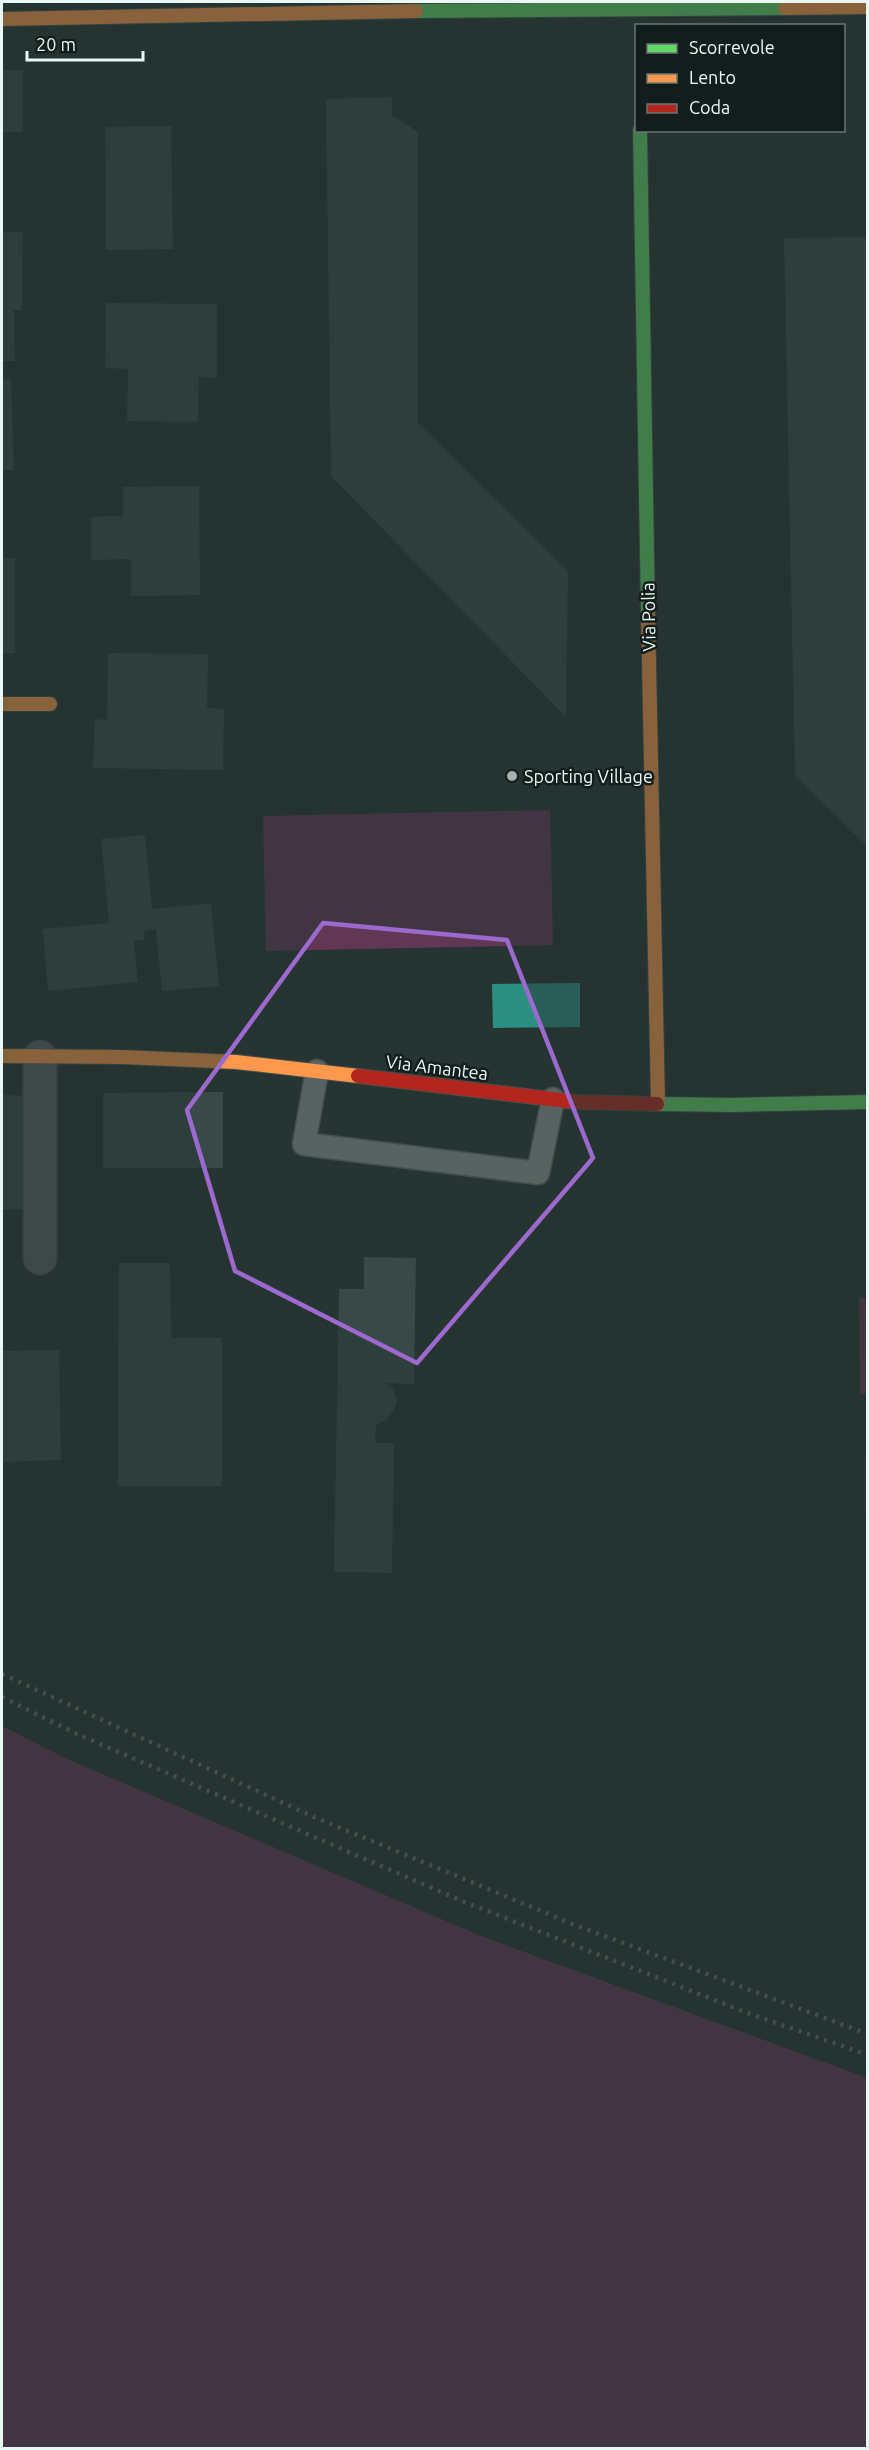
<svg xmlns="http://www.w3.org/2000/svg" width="869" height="2450" font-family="Ubuntu,sans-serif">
	<rect width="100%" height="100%" fill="#263432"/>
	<g fill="#613754">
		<polygon points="550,810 553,945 266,951 263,816"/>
		<polygon points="859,1298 867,1298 867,1394 860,1394"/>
		<polygon points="2,1726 65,1758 481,1936 867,2078 867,2448 2,2448"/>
	</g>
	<polygon fill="#2b9082" points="580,983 580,1027 493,1028 492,984"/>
	<g fill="#384947">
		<rect x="2" y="70" width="21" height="62"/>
		<polygon points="392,97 392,115 418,132 418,423 568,571 566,717 331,476 326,99"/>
		<polygon points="171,126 173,249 106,250 105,127"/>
		<polygon points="2,232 23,232 22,310 14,310 15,361 2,361"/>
		<polygon points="868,237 868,847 795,776 784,238"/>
		<polygon points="106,303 217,304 217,378 199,377 198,422 127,421 128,369 105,368"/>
		<polygon points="11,379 14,470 2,470 2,380"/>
		<polygon points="199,486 200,595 131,596 131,559 91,560 91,517 123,516 123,487"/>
		<rect x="2" y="558" width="13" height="95"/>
		<polygon points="108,653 208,654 207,708 224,709 223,770 93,768 95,719 107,720"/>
		<polygon points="145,835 152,909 211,903 219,986 162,991 156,929 144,931 145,940 134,941 138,982 48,991 43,929 109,923 101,839"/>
		<polygon points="223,1092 223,1168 103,1168 103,1093"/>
		<polygon points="2,1095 35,1096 32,1210 2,1209"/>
		<polygon points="364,1257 416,1258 414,1384 386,1383 394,1391 397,1401 394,1410 386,1420 376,1425 375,1443 394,1443 392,1573 334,1572 339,1289 364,1289"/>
		<polygon points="119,1263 170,1263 171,1338 222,1338 222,1486 118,1486"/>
		<polygon points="59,1350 61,1460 2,1462 2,1351"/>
		<rect x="865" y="1456" width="3" height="53"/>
	</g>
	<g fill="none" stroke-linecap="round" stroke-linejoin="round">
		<defs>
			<polyline id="lane" points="317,1071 304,1144 538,1173 553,1099"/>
			<polyline id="street" points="40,1057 40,1258"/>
			<g id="fast">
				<polyline points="416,11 785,8"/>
				<polyline points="640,130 648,614"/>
				<polyline points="657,1104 734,1105 868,1102"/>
			</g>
			<g id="slow">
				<polyline points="785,8 868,7"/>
				<polyline points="2,19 416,11"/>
				<polyline points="648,614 658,1104"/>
				<polyline points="2,704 50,704"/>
				<polyline points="2,1056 122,1057 236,1062 358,1076"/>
			</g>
			<polyline id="jam" points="358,1076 576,1102 657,1104"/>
		</defs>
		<use href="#lane" stroke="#434f4d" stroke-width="25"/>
		<use href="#street" stroke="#434f4d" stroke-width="35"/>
		<use href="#fast" stroke="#434f4d" stroke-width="16"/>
		<use href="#slow" stroke="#434f4d" stroke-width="16"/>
		<use href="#jam" stroke="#434f4d" stroke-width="16"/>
		<use href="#lane" stroke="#586260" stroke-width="22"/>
		<use href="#street" stroke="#586260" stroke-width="33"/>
		<use href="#fast" stroke="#63d668" stroke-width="14"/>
		<use href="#slow" stroke="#ff974d" stroke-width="14"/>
		<use href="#jam" stroke="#b3261e" stroke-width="14"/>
		<g stroke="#64706e" stroke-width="4.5" stroke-dasharray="3 6" stroke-linecap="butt">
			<polyline points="2,1674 314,1817 575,1925 868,2034"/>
			<polyline points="2,1697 77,1734 462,1901 745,2012 868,2055"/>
		</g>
	</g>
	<path d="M0 0H869V2450H0ZM323 923 507 940 593 1158 417 1363 235 1271 187 1110Z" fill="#263432" fill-opacity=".55" fill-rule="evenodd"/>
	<path fill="none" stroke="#9c69cf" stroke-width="4.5" stroke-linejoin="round" d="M323 923 507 940 593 1158 417 1363 235 1271 187 1110Z"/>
	<circle fill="#a5b3b1" stroke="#131e1c" stroke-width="2" cx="512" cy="776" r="6"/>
	<g text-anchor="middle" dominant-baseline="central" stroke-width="5" stroke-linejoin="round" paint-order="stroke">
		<g font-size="18" fill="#e9f8f5" stroke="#131e1c">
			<text transform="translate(648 617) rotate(-91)">Via Polia</text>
			<text transform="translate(437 1067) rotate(7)">Via Amantea</text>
		</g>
		<g font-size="18" fill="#e9f8f5" stroke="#131e1c" text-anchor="start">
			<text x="524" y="776">Sporting Village</text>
		</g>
	</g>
	<rect width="869" height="2450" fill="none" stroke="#e9f8f5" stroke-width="6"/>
	<rect x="635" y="24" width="210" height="108" fill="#131e1c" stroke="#697573" stroke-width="1.5"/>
	<rect x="647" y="44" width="30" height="9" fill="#63d668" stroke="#697573" stroke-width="1.5"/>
	<text x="689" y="54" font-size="18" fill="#e9f8f5">Scorrevole</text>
	<rect x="647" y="74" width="30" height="9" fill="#ff974d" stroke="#697573" stroke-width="1.5"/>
	<text x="689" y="84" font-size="18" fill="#e9f8f5">Lento</text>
	<rect x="647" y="104" width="30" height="9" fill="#b3261e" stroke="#697573" stroke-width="1.5"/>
	<text x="689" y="114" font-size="18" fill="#e9f8f5">Coda</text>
	<path d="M27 51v9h116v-9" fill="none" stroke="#e9f8f5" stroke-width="3"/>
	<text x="36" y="51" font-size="18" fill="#e9f8f5" stroke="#131e1c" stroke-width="4.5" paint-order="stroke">20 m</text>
</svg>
